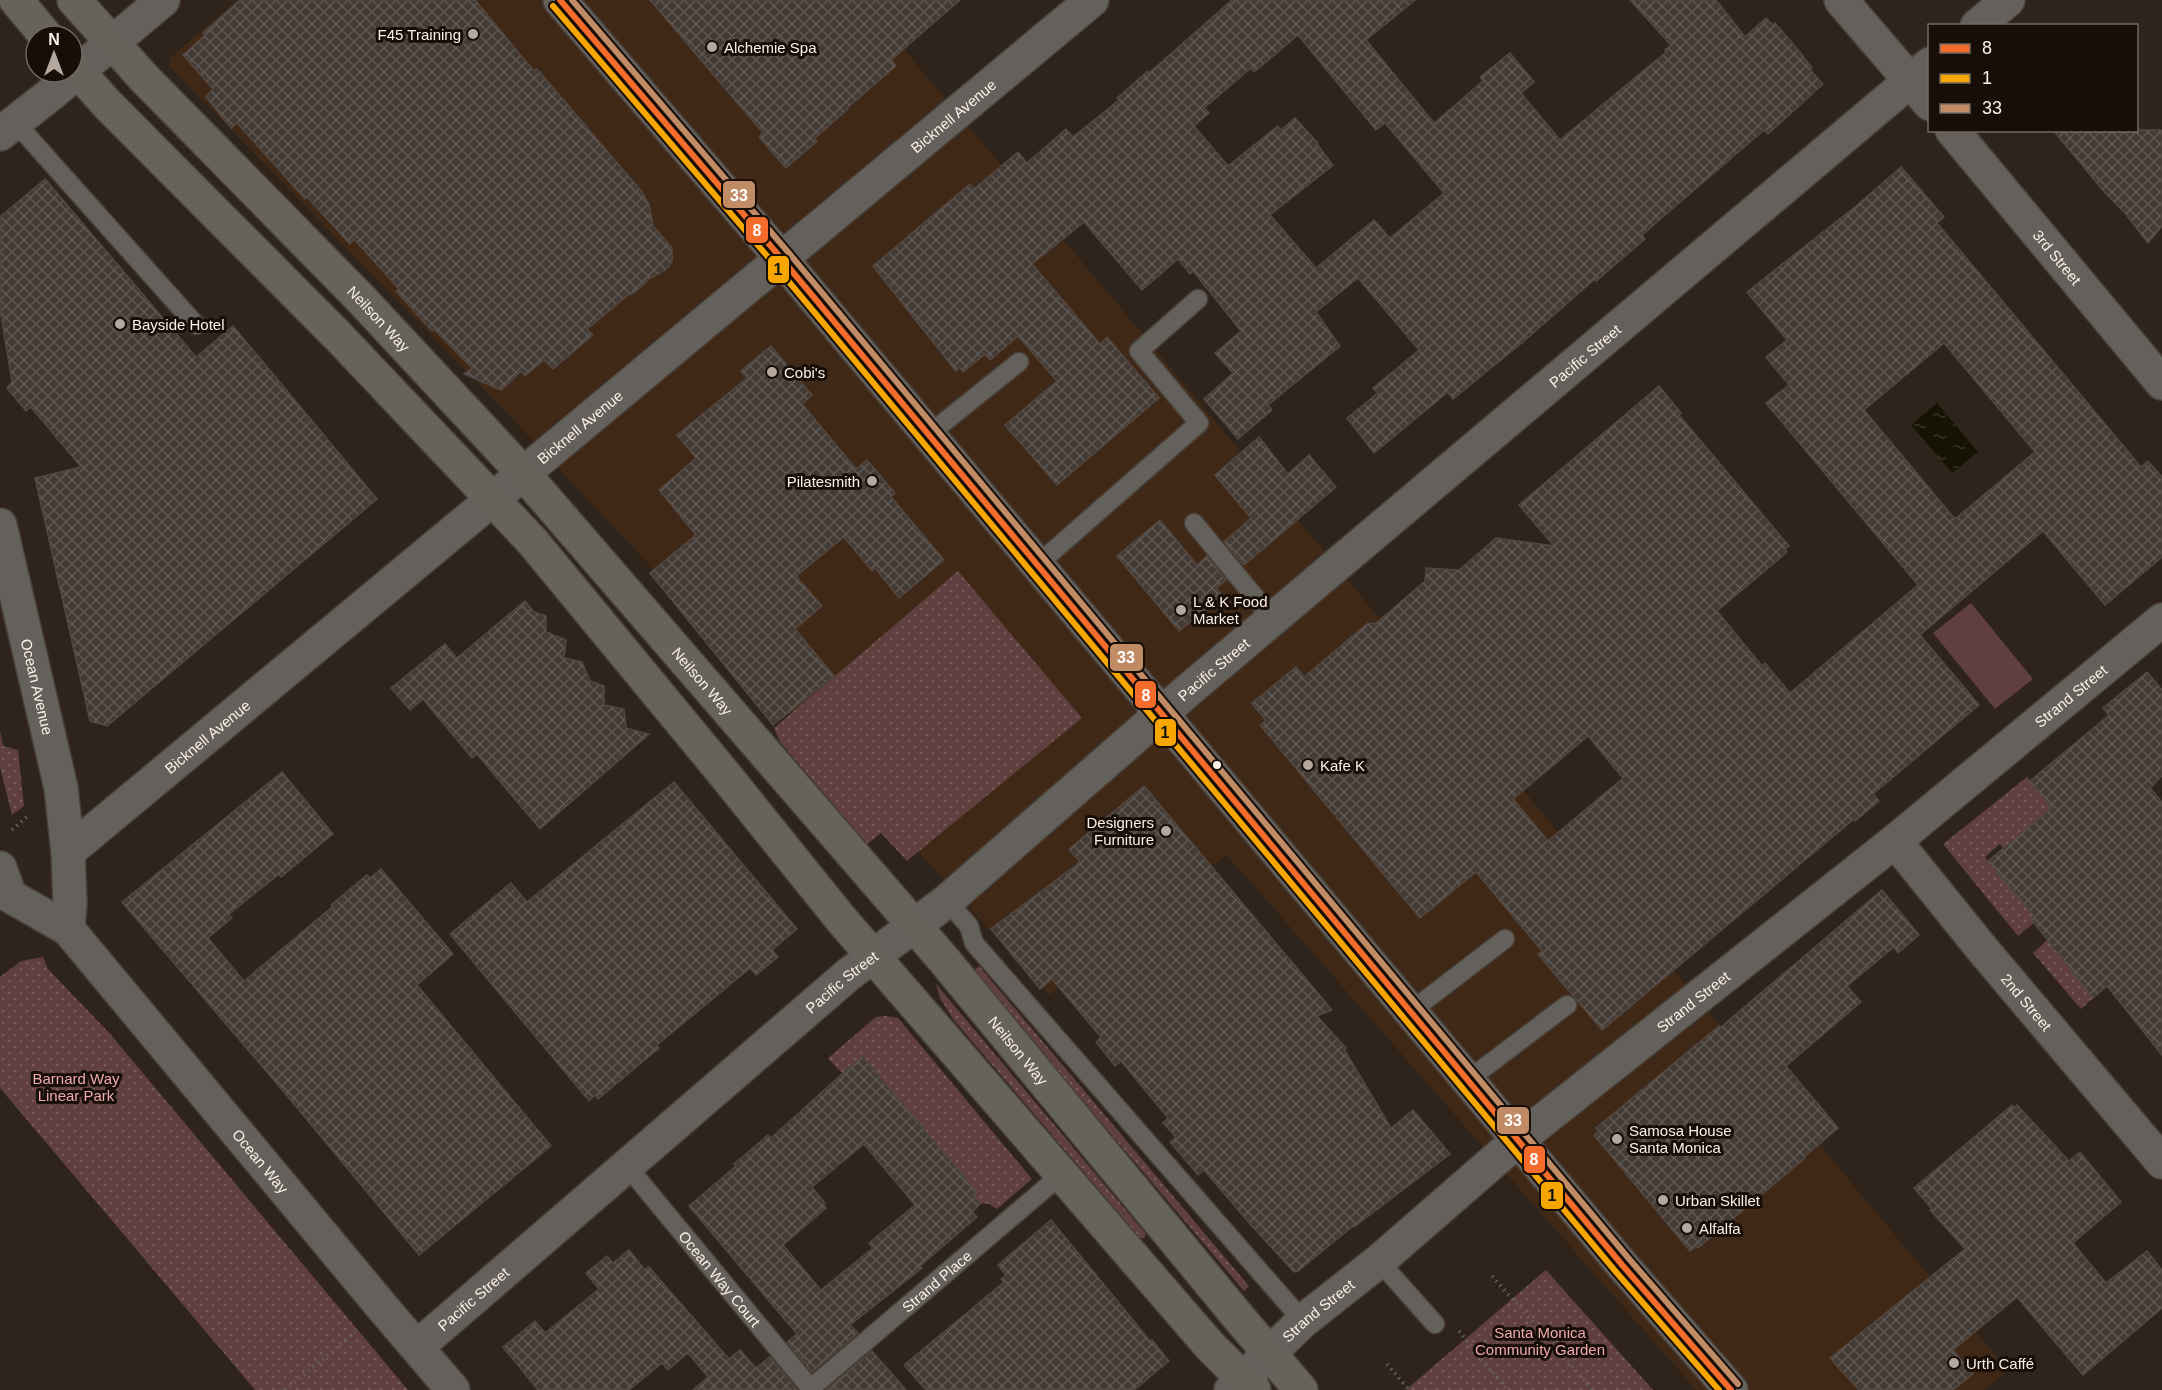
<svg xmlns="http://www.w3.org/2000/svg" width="2162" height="1390" font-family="Helvetica,sans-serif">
	<defs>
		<pattern id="green-dots" width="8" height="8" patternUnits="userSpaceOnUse" patternTransform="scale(1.5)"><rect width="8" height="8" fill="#60403f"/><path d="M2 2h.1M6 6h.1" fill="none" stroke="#785c5b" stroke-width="1.8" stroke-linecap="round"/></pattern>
		<pattern id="water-ripples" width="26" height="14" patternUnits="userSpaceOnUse" patternTransform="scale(1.5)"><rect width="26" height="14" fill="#171302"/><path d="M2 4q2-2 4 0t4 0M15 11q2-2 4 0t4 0" fill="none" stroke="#3a3627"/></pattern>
		<pattern id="building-cross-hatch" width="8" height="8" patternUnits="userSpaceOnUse" patternTransform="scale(1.5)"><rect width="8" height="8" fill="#443b35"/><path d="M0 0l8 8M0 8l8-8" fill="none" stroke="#605852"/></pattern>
	</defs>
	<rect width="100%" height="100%" fill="#2e241b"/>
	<polygon fill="#3f2816" points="237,0 863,0 2008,1370 1984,1390 1696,1390 1227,855 1049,995 937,872 501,407 169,66 170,58"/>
	<g fill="url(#green-dots)">
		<polygon points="958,571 1082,718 907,861 881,833 867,844 780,742 774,728"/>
		<polygon points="0,731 3,746 18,750 24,806 12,815 0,767"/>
		<polygon points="2027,777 2052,808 2003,848 2000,844 1985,857 2034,916 2031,919 2034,923 2018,936 1943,844"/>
		<polygon points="2047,940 2093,998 2081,1009 2033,953"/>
		<polygon points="43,957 48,969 111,1035 408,1390 255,1390 0,1088 0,977 21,961"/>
		<polygon points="979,966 1249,1286 1244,1291 973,971"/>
		<polygon points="936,984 1146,1234 1144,1238 1140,1238 953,1019 940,998"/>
		<path d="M886 1016 898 1018 1032 1179 997 1209 989 1204 981 1203 973 1195C944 1155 918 1115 879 1084L884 1081 863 1056 842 1073 828 1058 876 1017Z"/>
		<polygon points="1546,1270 1653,1390 1406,1390 1408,1388"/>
	</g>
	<polygon fill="#60403f" points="1971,603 2033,679 1995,709 1933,633"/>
	<polygon fill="url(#water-ripples)" points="1937,403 1978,452 1952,473 1911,425"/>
	<g fill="url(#building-cross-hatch)" stroke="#524843" stroke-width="1.5" fill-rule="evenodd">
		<polygon points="240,0 475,0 534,71 537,69 642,192 649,204 653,226 672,248 672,261 669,266 664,271 650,278 635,292 628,295 587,329 593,335 553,369 544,360 525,376 521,371 501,390 464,374 472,368 434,329 432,331 396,291 399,289 354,239 350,244 307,197 305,199 237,123 231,128 206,97 213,89 183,55 205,35 203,33"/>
		<polygon points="650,0 960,0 891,60 896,66 847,108 848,109 815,138 817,141 786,168 759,137 763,133"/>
		<path d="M1232 0H1415L1366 40 1434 123 1483 81 1480 77 1510 53 1534 82 1521 93 1560 140 1666 52 1665 50 1671 45 1630 0H1716L1745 37 1766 18 1773 25 1775 23 1799 51 1812 68 1810 70 1823 84 1768 134 1764 130 1642 235 1645 239 1596 281 1595 279 1523 342 1453 399 1448 392 1374 453 1347 418 1378 393 1373 388 1419 350 1358 278 1316 312 1340 346 1268 405 1272 410 1238 439 1204 399 1233 373 1215 353 1241 331 1193 271 1190 274 1178 259 1142 290 1084 222 1032 264 1100 344 1107 337 1159 398 1057 485 1005 425 1057 381 1018 336 990 360 985 354 963 372 960 367 956 371 873 266 970 184 974 189 1018 152 1027 163 1066 129 1073 137 1119 100 1117 98 1148 71 1149 73ZM1298 35 1376 130 1385 123 1444 193 1390 238 1374 220 1316 268 1270 215 1333 165 1317 144 1318 143 1295 118 1281 130 1278 126 1228 166 1194 126 1209 113 1204 108 1251 68 1254 72Z"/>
		<polygon points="2053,130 2162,130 2162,226 2148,243 2125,213 2106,194"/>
		<path d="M1901 167 1944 217 1937 223 2141 467 2148 461 2162 477V557L2105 605 2043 531 1920 635 1979 705 1873 794 1879 801 1855 821 1854 819 1602 1030 1538 954 1542 951 1476 872 1420 918 1260 725 1266 721 1252 703 1296 667 1304 677 1368 623 1375 624 1425 581 1426 568 1459 570 1496 538 1554 546 1519 505 1659 386 1681 413 1679 415 1789 546 1785 549 1787 552 1717 611 1762 666 1765 663 1790 693 1918 585 1766 403 1789 385 1766 357 1787 340 1747 292 1856 206ZM1944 343 2035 452 1955 519 1864 410ZM1588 736 1623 778 1548 841 1513 799Z"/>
		<polygon points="45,179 196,357 233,326 377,499 107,726 90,721 35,478 81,467 31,407 26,411 7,388 12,382 0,309 0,217"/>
		<polygon points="771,346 812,395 802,404 856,469 867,460 895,493 891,497 944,560 899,598 875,568 872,571 844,537 796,576 822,606 795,629 834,676 773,725 650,573 696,535 659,490 696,458 677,435 747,378 741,371"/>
		<polygon points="1259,437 1288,474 1309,455 1336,487 1244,565 1224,542 1251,518 1215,475"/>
		<polygon points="1160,520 1197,565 1207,556 1226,580 1216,588 1222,595 1179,631 1117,556"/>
		<polygon points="525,601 534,612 546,616 546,632 566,640 564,658 582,662 590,681 604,686 604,705 624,709 626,728 649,734 540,829 477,754 472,758 423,699 410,710 391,688 445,644 457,658"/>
		<polygon points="2147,672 2162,690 2162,776 2150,788 2162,802 2162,1055 2107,986 2093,998 2031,919 2034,916 1988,861 2052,808 2030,781 2109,715 2103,708"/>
		<polygon points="282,772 333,834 281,877 279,874 229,914 232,918 208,938 244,981 332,907 331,905 367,875 370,878 381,869 453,954 417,985 551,1146 419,1255 289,1098 122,902"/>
		<polygon points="674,782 797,929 772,950 778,957 756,975 750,968 657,1045 659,1048 598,1099 595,1095 589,1101 450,934 511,883 527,902"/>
		<polygon points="1144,786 1332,1010 1317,1016 1346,1048 1344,1049 1391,1128 1413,1110 1450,1154 1354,1227 1353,1226 1298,1271 1294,1272 1250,1224 1204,1170 1198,1175 1170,1142 1176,1137 1163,1123 1168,1118 1121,1061 1115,1066 1096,1042 1101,1037 1052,979 1040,989 991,929 1080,862 1069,849"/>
		<polygon points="1882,890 1919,935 1898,953 1894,947 1847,986 1861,1002 1786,1066 1838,1128 1804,1157 1805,1158 1698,1248 1696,1246 1690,1251 1594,1135 1599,1131 1596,1128 1719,1026 1721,1027"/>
		<path d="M862 1056 977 1192 973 1195 981 1203 972 1212 977 1217 920 1266 922 1268 850 1325 858 1333 812 1372 787 1342 797 1334 689 1206 736 1166 734 1164 768 1135 771 1138ZM864 1144 915 1205 869 1243 873 1248 821 1290 783 1245 826 1208 824 1205 825 1203 812 1187Z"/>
		<polygon points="2012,1105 2014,1108 2017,1105 2069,1161 2080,1152 2121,1202 2073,1243 2106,1283 2147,1251 2162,1270 2162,1308 2083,1375 2017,1297 1953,1350 1973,1374 1953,1390 1859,1390 1830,1358 1965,1249 1930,1210 1932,1209 1914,1188"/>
		<polygon points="1051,1220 1151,1342 1152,1340 1169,1361 1134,1390 926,1390 904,1365 1004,1282 1001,1279 1006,1275 998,1265"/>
		<polygon points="629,1250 645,1270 649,1267 729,1359 740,1350 756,1368 770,1357 797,1390 693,1390 708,1377 688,1353 668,1370 662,1363 629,1390 538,1390 503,1347 535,1321 545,1333 599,1289 586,1273 607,1256 613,1263"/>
		<polygon points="872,1351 906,1390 826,1390"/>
	</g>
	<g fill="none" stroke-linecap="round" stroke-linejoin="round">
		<defs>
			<g id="service">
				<polyline points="15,122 196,325"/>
				<polyline points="928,435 1019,362"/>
				<polyline points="1194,523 1273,619"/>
				<polyline points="1037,565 1199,423 1139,351 1198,299"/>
				<polyline points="947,901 969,926 974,943 1303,1321"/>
				<polyline points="1410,1012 1505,939"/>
				<polyline points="1468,1080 1567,1005"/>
				<path id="s1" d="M627 1166 812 1390"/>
				<polyline points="1379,1261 1435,1324"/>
				<path id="s2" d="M811 1388 1062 1174"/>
			</g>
			<g id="minor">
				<polyline points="1841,0 1930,104"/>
				<polyline points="1977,26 2008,0"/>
				<path id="s3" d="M1952 130 2162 383"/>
				<polyline points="0,134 51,94 163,0"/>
				<path id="s4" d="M512 483 1092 0"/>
				<path id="s5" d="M0 525 61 788 68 852"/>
				<path id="s6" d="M1895 841 1983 950 2162 1162"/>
				<path id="s7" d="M417 1347 849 974 947 901 1185 693 1930 64"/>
				<path id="s8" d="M1231 1390 1303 1321 1379 1261 1518 1140 1895 841 2162 620"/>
			</g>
			<g id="tertiary">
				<polyline points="560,0 781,258 1623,1266 1731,1390"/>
				<path id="s9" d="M0 868 10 896 68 929 383 1308 453 1390"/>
				<path id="s10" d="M68 929 70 903 68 852 512 483"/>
			</g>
			<g id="secondary">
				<polyline points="16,0 46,36"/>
				<path id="s11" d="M74 0 144 78 361 299 523 473 944 960 1240 1319 1301 1390"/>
				<polyline points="72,65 108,105 337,335 532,541 725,775 841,919 1210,1346 1254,1390"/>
			</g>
		</defs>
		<use href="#service" stroke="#494139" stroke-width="21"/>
		<use href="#minor" stroke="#494139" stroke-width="36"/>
		<use href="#tertiary" stroke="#494139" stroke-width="36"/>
		<use href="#secondary" stroke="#494139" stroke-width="36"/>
		<g stroke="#645f5a" stroke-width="4" stroke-dasharray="1.5 4.5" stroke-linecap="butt">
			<polyline points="12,830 29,815"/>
			<polyline points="1492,1276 1593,1390"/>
			<polyline points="1459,1331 1507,1390"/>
			<polyline points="1387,1364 1409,1390"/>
			<polyline points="285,1390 355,1332"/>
		</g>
		<use href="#service" stroke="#64605c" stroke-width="18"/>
		<use href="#minor" stroke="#64605c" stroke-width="33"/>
		<use href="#tertiary" stroke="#64605c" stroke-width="33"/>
		<use href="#secondary" stroke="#66625c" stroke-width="33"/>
		<defs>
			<polyline id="bus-1" points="560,0 781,258 1623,1266 1731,1390"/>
			<polyline id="bus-2" points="553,6 774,264 1616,1272 1719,1390"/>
			<polyline id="bus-3" points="572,0 788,252 1630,1260 1738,1384"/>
		</defs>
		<use href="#bus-1" stroke="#170e08" stroke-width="10"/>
		<use href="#bus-2" stroke="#170e08" stroke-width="10"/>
		<use href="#bus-3" stroke="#170e08" stroke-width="10"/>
		<use href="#bus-1" stroke="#f36c2b" stroke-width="6"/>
		<use href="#bus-2" stroke="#f7a600" stroke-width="6"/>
		<use href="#bus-3" stroke="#c18c65" stroke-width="6"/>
	</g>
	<g fill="#b5a99f" stroke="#170e08" stroke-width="2">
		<circle cx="473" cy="34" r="6"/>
		<circle cx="712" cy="47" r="6"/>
		<circle cx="120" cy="324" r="6"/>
		<circle cx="772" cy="372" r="6"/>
		<circle cx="872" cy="481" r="6"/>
		<circle cx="1181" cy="610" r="6"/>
		<circle cx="1308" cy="765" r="6"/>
		<circle cx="1166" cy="831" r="6"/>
		<circle cx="1617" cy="1139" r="6"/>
		<circle cx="1663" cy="1200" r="6"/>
		<circle cx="1687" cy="1228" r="6"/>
		<circle cx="1954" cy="1363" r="6"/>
	</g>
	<circle fill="#fdf0e6" stroke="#170e08" stroke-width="2" cx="1217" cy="765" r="5"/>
	<g text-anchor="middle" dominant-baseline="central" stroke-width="6" stroke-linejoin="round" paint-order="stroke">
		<g font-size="15" fill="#fdf0e6" stroke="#170e08" text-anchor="start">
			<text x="461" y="34" text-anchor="end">F45 Training</text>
			<text x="724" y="47">Alchemie Spa</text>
			<text x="132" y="324">Bayside Hotel</text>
			<text x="784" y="372">Cobi's</text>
			<text x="860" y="481" text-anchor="end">Pilatesmith</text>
			<text x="1193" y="601">L &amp; K Food<tspan x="1193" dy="17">Market</tspan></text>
			<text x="1320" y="765">Kafe K</text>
			<text x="1154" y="822" text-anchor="end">Designers<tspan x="1154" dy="17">Furniture</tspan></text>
			<text x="1629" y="1130">Samosa House<tspan x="1629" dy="17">Santa Monica</tspan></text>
			<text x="1675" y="1200">Urban Skillet</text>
			<text x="1699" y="1228">Alfalfa</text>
			<text x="1966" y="1363">Urth Caffé</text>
		</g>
		<g font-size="15" fill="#fdf0e6" stroke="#170e08">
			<text stroke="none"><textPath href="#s4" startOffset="574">Bicknell Avenue</textPath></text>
			<text stroke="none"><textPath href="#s3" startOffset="165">3rd Street</textPath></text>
			<text stroke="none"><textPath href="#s11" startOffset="441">Neilson Way</textPath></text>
			<text stroke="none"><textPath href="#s7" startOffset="1532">Pacific Street</textPath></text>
			<text stroke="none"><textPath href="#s4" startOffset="88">Bicknell Avenue</textPath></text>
			<text stroke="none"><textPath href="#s7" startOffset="1046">Pacific Street</textPath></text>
			<text stroke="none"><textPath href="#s11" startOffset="927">Neilson Way</textPath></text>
			<text stroke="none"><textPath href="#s5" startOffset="166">Ocean Avenue</textPath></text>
			<text stroke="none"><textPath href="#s8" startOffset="1090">Strand Street</textPath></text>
			<text stroke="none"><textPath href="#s10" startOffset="258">Bicknell Avenue</textPath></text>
			<text stroke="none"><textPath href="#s7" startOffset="560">Pacific Street</textPath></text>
			<text stroke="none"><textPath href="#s8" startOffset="604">Strand Street</textPath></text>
			<text stroke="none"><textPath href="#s6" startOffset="208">2nd Street</textPath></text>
			<text stroke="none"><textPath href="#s11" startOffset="1413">Neilson Way</textPath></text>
			<text stroke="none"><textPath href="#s9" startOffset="398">Ocean Way</textPath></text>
			<text stroke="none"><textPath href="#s1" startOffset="146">Ocean Way Court</textPath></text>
			<text stroke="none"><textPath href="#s2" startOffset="165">Strand Place</textPath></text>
			<text stroke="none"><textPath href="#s7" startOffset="74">Pacific Street</textPath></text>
			<text stroke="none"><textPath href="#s8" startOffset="118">Strand Street</textPath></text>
		</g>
		<g font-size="15" fill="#efaaac" stroke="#170e08">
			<text x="76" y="1078">Barnard Way<tspan x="76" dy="17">Linear Park</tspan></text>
			<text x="1540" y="1332">Santa Monica<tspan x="1540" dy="17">Community Garden</tspan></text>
		</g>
	</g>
	<g stroke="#170e08" stroke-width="2">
		<rect x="722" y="180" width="34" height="29" rx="6" fill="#c18c65"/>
		<rect x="745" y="216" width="24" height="28" rx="6" fill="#f36c2b"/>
		<rect x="767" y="255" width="23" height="29" rx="6" fill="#f7a600"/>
		<rect x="1109" y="643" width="35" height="29" rx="6" fill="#c18c65"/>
		<rect x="1134" y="680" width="23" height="29" rx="6" fill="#f36c2b"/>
		<rect x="1154" y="718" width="23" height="29" rx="6" fill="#f7a600"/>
		<rect x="1496" y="1106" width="34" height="29" rx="6" fill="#c18c65"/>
		<rect x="1523" y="1145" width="23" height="29" rx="6" fill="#f36c2b"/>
		<rect x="1540" y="1181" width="24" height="29" rx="6" fill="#f7a600"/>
	</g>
	<g font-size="16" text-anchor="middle" font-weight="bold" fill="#fff">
		<text x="739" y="201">33</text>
		<text x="757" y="236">8</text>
		<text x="1126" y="663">33</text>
		<text x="1146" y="701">8</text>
		<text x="1513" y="1126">33</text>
		<text x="1534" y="1165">8</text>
	</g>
	<g font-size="16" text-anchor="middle" font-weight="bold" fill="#111">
		<text x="778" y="275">1</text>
		<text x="1165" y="738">1</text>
		<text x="1552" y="1201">1</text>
	</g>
	<rect x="1928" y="24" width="210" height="108" fill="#170e08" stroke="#736861" stroke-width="1.5"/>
	<rect x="1940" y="44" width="30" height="9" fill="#f36c2b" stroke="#736861" stroke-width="1.5"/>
	<text x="1982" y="54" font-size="18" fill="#fdf0e6">8</text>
	<rect x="1940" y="74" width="30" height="9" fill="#f7a600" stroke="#736861" stroke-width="1.5"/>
	<text x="1982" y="84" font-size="18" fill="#fdf0e6">1</text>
	<rect x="1940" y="104" width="30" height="9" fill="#c18c65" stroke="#736861" stroke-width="1.5"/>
	<text x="1982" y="114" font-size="18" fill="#fdf0e6">33</text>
	<g transform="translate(54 54)"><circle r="28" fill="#170e08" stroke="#736861" stroke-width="1.5"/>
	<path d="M0-4.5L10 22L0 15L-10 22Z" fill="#b5a99f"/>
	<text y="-9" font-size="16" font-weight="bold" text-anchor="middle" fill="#fdf0e6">N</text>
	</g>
</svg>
